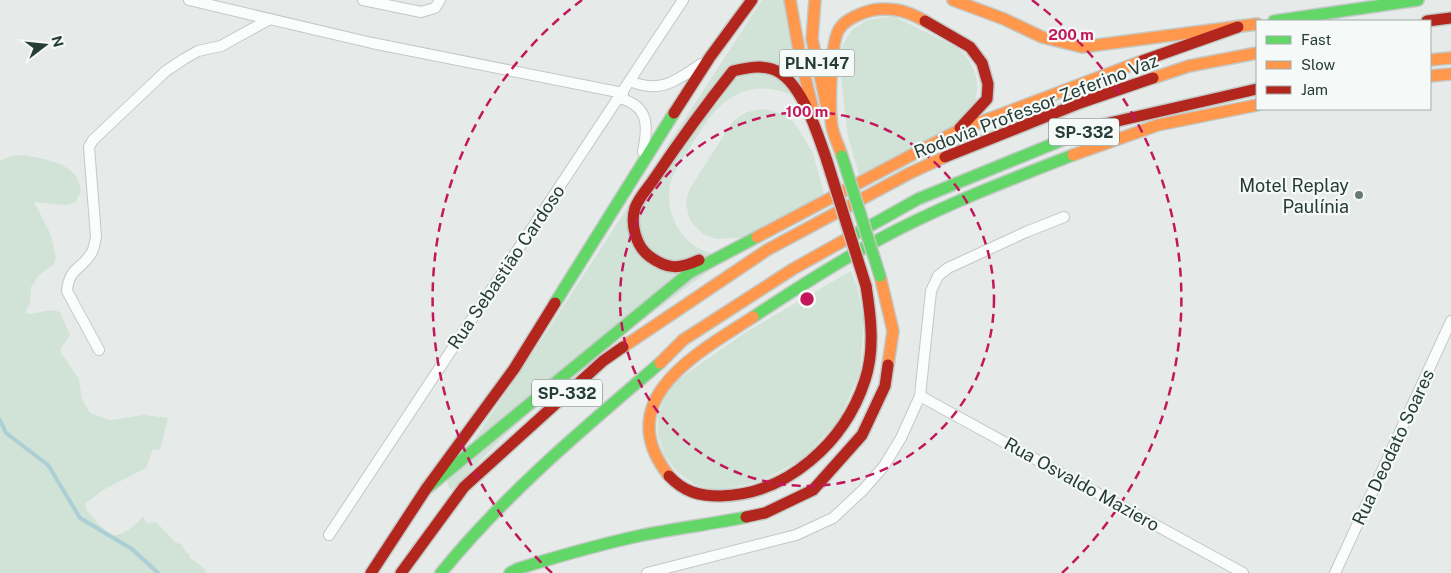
<svg xmlns="http://www.w3.org/2000/svg" width="1451" height="573" font-family="'Public Sans',sans-serif">
	<rect width="100%" height="100%" fill="#e6ebe9"/>
	<g fill="#d1e2d6">
		<path d="M762 0H788L799 79 789 94C771 87 752 86 734 96 717 105 706 122 696 138 688 152 676 166 671 181 663 210 680 246 711 253 717 255 724 255 730 255L600 352 505 435 452 490 449 488 447 480 544 336Z"/>
		<path d="M893 16 958 48C980 69 981 88 971 115L860 178 848 136 839 61 843 44 853 29 868 20Z"/>
		<polygon points="763,109 783,114 794,122 813,153 824,194 750,237 716,239 702,233 692,223 689,217 686,203 689,190 733,121 747,112"/>
		<path d="M24 155C40 158 66 162 76 176 78 179 80 186 81 191L75 203 66 205 34 202 51 235 56 258 53 265 40 274 31 287 30 303 25 313C39 316 44 307 60 312L70 335 61 348V353L79 379 82 400 90 413 110 420 144 415 168 418 160 450 153 449 146 468 103 490 85 504 87 511 110 536C123 536 134 526 143 517L147 523 156 522 175 542 182 545 185 551 189 554 190 559H192L205 569V573H0V161L11 156Z"/>
		<polygon points="851,271 857,286 864,320 860,372 839,420 803,459 761,481 717,491 696,485 677,472 664,455 658,435 658,415 669,386 746,332"/>
	</g>
	<g fill="none" stroke-linecap="round" stroke-linejoin="round">
		<polyline stroke="#abcfd4" stroke-width="4" points="0,420 6,433 48,465 80,518 132,549 158,573"/>
		<defs>
			<g id="street">
				<polyline points="189,0 372,43 623,93"/>
				<polyline points="363,0 421,12 435,8 440,0"/>
				<path d="M630 81C660 94 676 81 701 64"/>
				<path d="M619 98C650 106 648 127 643 152"/>
				<path d="M99 350 67 291C69 267 82 270 92 252 94 248 95 242 96 237L89 147 93 140 166 71 184 59 198 51 221 46 270 19"/>
				<polyline points="920,396 1243,573"/>
				<polyline points="329,535 683,0"/>
				<polyline points="647,573 796,535 833,518 863,490 884,466 901,438 920,396 931,291 938,276 948,268 1026,232 1064,217"/>
				<polyline points="1335,573 1451,321"/>
			</g>
			<g id="fast">
				<polyline points="1274,21 1418,0"/>
				<polyline points="852,236 918,199 1087,130"/>
				<polyline points="555,303 674,113"/>
				<path d="M753 317C800 286 848 255 897 230 954 201 1014 178 1073 155"/>
				<polyline points="426,489 689,273 757,237"/>
				<path d="M441 573C505 494 583 429 660 363"/>
				<path d="M510 573 517 569C559 556 601 544 643 535 678 528 712 524 746 517"/>
			</g>
			<g id="slow">
				<polyline points="790,0 800,56 813,110"/>
				<polyline points="815,0 812,39 827,107"/>
				<polyline points="953,0 1004,19 1042,37 1082,47 1257,24"/>
				<polyline points="1430,60 1451,58"/>
				<polyline points="1430,76 1451,74"/>
				<polyline points="1153,78 1189,66 1257,53"/>
				<polyline points="1073,155 1158,125 1257,105"/>
				<path d="M842 156C839 146 834 137 832 127 829 110 830 40 840 28 846 19 863 12 873 10 894 7 907 11 925 21"/>
				<polyline points="757,237 957,131 1142,61"/>
				<polyline points="880,276 893,331 888,365"/>
				<polyline points="623,347 767,250 910,173 945,157"/>
				<polyline points="660,363 683,340 793,269 852,236"/>
				<path d="M669 476C609 399 698 353 753 317"/>
			</g>
			<g id="jam">
				<polyline points="925,21 970,47 982,63 988,84 987,99 960,128"/>
				<polyline points="1427,21 1451,18"/>
				<polyline points="1142,61 1238,27"/>
				<polyline points="674,113 710,57 752,0"/>
				<polyline points="1087,130 1096,126 1257,89"/>
				<polyline points="945,157 1080,103 1153,78"/>
				<path d="M699 260C679 269 668 270 649 256 636 246 630 224 635 208 639 197 648 188 654 179 679 142 705 106 733 71 746 68 759 65 772 69 801 78 818 135 827 161"/>
				<path d="M669 476C684 492 699 496 720 496 787 495 845 442 865 380 875 350 871 317 866 286"/>
				<polyline points="746,517 765,513 813,490 862,435 885,386 888,365"/>
				<polyline points="371,573 426,489 514,369 555,303"/>
				<polyline points="401,573 464,487 603,361 623,347"/>
			</g>
		</defs>
		<use href="#street" stroke="#c3c8c6" stroke-width="12"/>
		<use href="#fast" stroke="#c3c9c7" stroke-width="14"/>
		<use href="#slow" stroke="#c3c9c7" stroke-width="14"/>
		<use href="#jam" stroke="#c3c9c7" stroke-width="14"/>
		<use href="#street" stroke="#fbfcfc" stroke-width="10"/>
		<use href="#fast" stroke="#63d668" stroke-width="11"/>
		<use href="#slow" stroke="#ff974d" stroke-width="11"/>
		<use href="#jam" stroke="#b3261e" stroke-width="11"/>
		<defs>
			<polyline id="fast-bridge" points="842,156 880,276"/>
			<polyline id="jam-bridge" points="827,161 866,286"/>
		</defs>
		<use href="#fast-bridge" stroke="#c3c9c7" stroke-width="14" stroke-linecap="butt"/>
		<use href="#jam-bridge" stroke="#c3c9c7" stroke-width="14" stroke-linecap="butt"/>
		<use href="#fast-bridge" stroke="#63d668" stroke-width="11"/>
		<use href="#jam-bridge" stroke="#b3261e" stroke-width="11"/>
	</g>
	<g fill="none" stroke="#c2185b" stroke-width="2.5" stroke-dasharray="9 6">
		<circle cx="807" cy="299" r="187"/>
		<path d="M552 573A374 374 0 0 1 582 0M1032 0A374 374 0 0 1 1062 573"/>
	</g>
	<circle fill="#697975" stroke="#f5f9f7" stroke-width="2" cx="1359" cy="195" r="5"/>
	<g text-anchor="middle" dominant-baseline="central" stroke-width="4.5" stroke-linejoin="round" paint-order="stroke">
		<g fill="#f5f9f7" stroke="#647570" stroke-width="1">
			<rect x="779.5" y="49.5" width="75" height="27" rx="4"/>
			<rect x="1049" y="118.5" width="70" height="27" rx="4"/>
			<rect x="532" y="379.5" width="70" height="27" rx="4"/>
		</g>
		<g font-size="16" font-weight="bold" fill="#263c36">
			<text x="817" y="63">PLN-147</text>
			<text x="1084" y="132">SP-332</text>
			<text x="567" y="393">SP-332</text>
		</g>
		<g font-size="18" fill="#263c36" stroke="#f5f9f7">
			<text transform="translate(1036 106) rotate(-21)">Rodovia Professor Zeferino Vaz</text>
			<text transform="translate(506 267) rotate(-56)">Rua Sebastião Cardoso</text>
			<text transform="translate(1393 447) rotate(-65)">Rua Deodato Soares</text>
			<text transform="translate(1082 484) rotate(29)">Rua Osvaldo Maziero</text>
		</g>
		<g font-size="18" fill="#263c36" stroke="#f5f9f7" text-anchor="end">
			<text x="1349" y="185">Motel Replay<tspan x="1349" dy="21">Paulínia</tspan></text>
		</g>
	</g>
	<circle cx="807" cy="299" r="8" fill="#c2185b" stroke="#f5f9f7" stroke-width="2.5"/>
	<g font-size="15" text-anchor="middle" font-weight="bold" fill="#c2185b" stroke="#f5f9f7" stroke-width="4.5" stroke-linejoin="round" paint-order="stroke">
		<text x="1071" y="40">200 m</text>
		<text x="807" y="117">100 m</text>
	</g>
	<rect x="1256" y="20" width="175" height="90" fill="#f5f9f7" stroke="#a2adaa"/>
	<rect x="1266" y="36" width="25" height="8" fill="#63d668" stroke="#a2adaa"/>
	<text x="1301" y="45" font-size="15" fill="#263c36">Fast</text>
	<rect x="1266" y="61" width="25" height="8" fill="#ff974d" stroke="#a2adaa"/>
	<text x="1301" y="70" font-size="15" fill="#263c36">Slow</text>
	<rect x="1266" y="86" width="25" height="8" fill="#b3261e" stroke="#a2adaa"/>
	<text x="1301" y="95" font-size="15" fill="#263c36">Jam</text>
	<g transform="translate(45 45) rotate(74)" stroke="#f5f9f7" stroke-width="4" paint-order="stroke">
	<path d="M0-4L9 19L0 12L-9 19Z" fill="#263c36"/>
	<text y="-8" font-size="14" font-weight="bold" text-anchor="middle" fill="#263c36">N</text>
	</g>
</svg>
